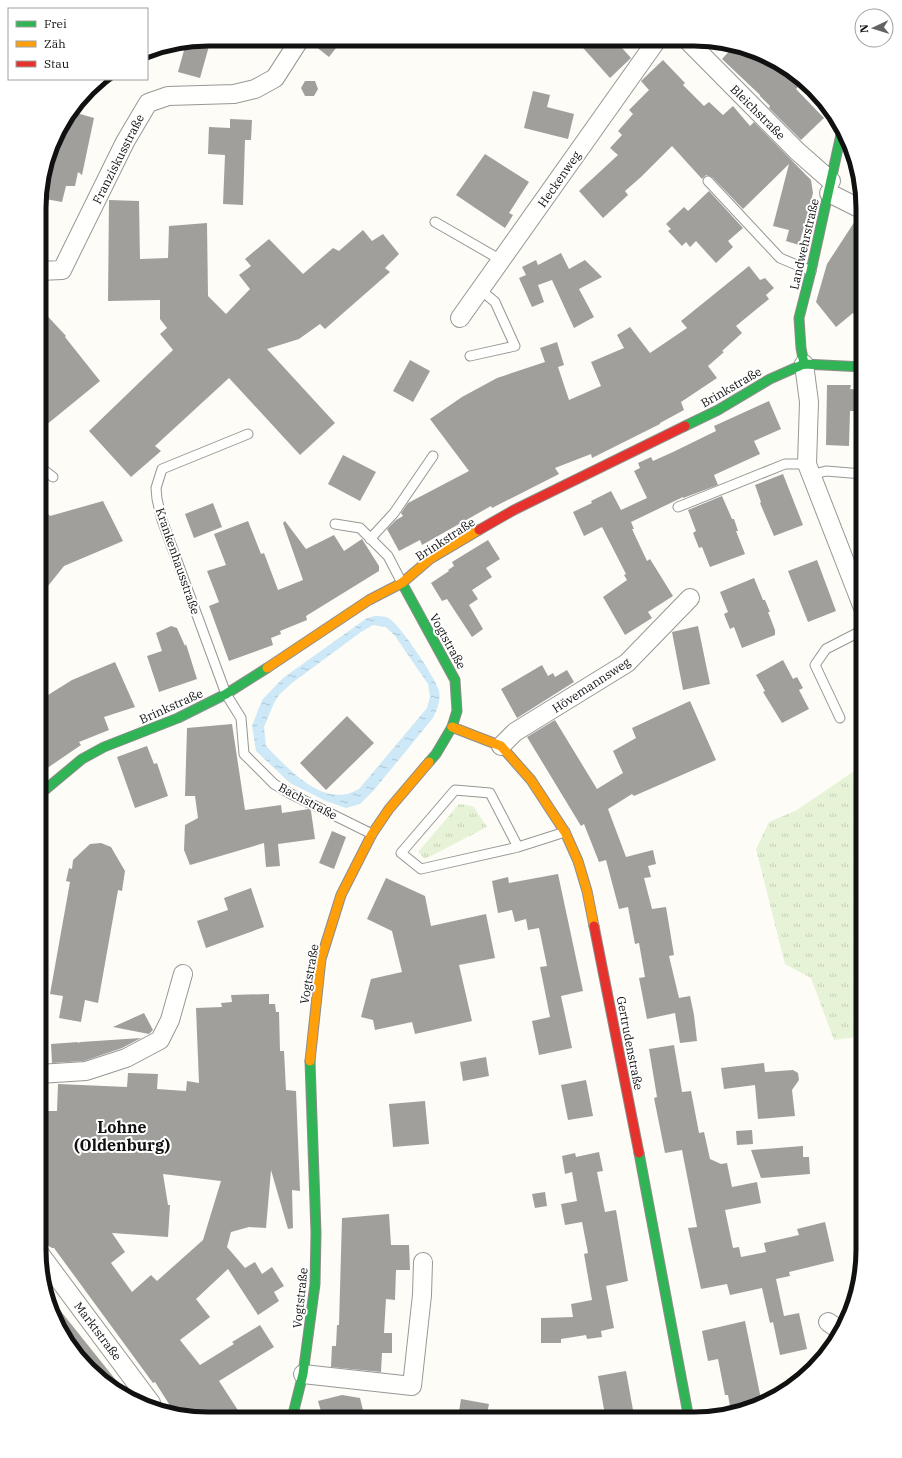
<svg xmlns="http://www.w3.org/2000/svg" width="902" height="1458" font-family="'IBM Plex Serif',serif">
	<defs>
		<pattern id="grass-tufts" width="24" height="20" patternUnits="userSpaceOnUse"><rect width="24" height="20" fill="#e7f3d7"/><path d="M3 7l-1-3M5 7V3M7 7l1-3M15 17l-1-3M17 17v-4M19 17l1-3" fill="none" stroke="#c5cfb8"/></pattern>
		<pattern id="water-ripples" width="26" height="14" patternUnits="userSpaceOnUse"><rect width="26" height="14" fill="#cde8f7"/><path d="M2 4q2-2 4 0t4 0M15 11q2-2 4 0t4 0" fill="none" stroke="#afc6d3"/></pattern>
	</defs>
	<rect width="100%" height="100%" fill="#fdfcf7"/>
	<g fill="url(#grass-tufts)">
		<polygon points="863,765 863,1036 834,1040 811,978 785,964 756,849 769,822 797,810"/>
		<polygon points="459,804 473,806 487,827 425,859 418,852"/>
	</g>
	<path fill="url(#water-ripples)" fill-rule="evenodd" d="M375 616C379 616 386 616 390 619 401 627 436 678 439 691 441 701 437 710 433 718L374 790 360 804 346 808 326 801 290 783 256 751 252 726 262 700 283 678 367 618ZM373 625 386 627 395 636 428 684 430 697 427 708 359 789C324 810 289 769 266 746L264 727 274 703 279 695 292 683 361 632Z"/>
	<g fill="#a19f9c" fill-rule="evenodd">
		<polygon points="211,39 200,78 178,72 186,43"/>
		<polygon points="310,39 343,39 329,57 310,42"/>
		<polygon points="576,40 615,40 631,58 610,78"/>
		<polygon points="735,45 759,52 797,74 804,81 796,89 824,118 801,140 769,108 770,106 760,96 760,95 722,59"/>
		<polygon points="663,60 685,83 683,85 704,106 709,102 723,115 733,106 750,126 754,122 811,180 813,193 799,245 786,241 789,230 773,226 789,164 743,209 712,177 706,175 702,179 672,146 641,177 625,191 628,195 603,218 579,191 618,155 610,148 622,135 618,131 633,114 629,110 649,90 641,81"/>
		<polygon points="305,81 315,81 318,89 314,96 305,96 301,88"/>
		<polygon points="533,91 550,95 547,107 574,114 568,139 524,128"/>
		<polygon points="73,112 94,118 82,175 78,172 75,186 66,186 62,202 40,198 40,186 57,133"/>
		<polygon points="230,119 252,120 251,140 245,140 243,205 223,204 225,155 208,154 209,127 230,128"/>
		<polygon points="485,154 529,182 509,213 513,215 505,228 456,195"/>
		<polygon points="709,191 743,228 728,241 733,247 716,263 696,241 690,247 686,242 682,246 668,231 671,229 666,224 684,207 688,211"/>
		<polygon points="109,200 139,201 140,259 168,258 169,226 207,223 208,296 226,314 250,289 239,275 251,266 245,259 269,239 303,274 333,248 339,251 363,230 372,241 383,234 399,254 385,268 390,272 325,329 320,324 299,339 267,349 335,423 300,455 229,378 155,446 161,451 131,477 89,431 173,350 160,334 167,328 160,319 160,300 108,301"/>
		<polygon points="855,221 863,227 863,269 855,281 863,290 863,324 853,313 836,327 816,302 827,264"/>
		<polygon points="561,253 569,269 585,260 602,277 579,289 594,317 574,328 552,280 538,285 544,302 532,307 519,278 526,275 522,267 536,260 538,265"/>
		<polygon points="749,266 760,280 765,278 774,288 766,295 769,299 736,326 742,333 722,351 724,352 708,366 717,378 681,402 684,410 660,423 660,424 592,458 591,454 555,468 559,474 492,508 491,506 422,545 420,540 399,551 387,529 396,520 403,516 401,513 408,503 469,471 430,419 462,397 497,378 545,362 540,348 557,342 564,365 558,367 569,400 601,386 591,362 624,348 617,335 630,327 650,353 687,328 681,321"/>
		<polygon points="40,308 66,336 65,337 100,381 40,430 40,393 45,388 40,382"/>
		<polygon points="410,360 430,371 413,402 393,391"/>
		<polygon points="827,385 851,385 850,389 863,390 863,411 850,411 849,446 826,445"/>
		<polygon points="769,401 781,429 754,441 760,454 714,475 718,485 683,498 683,497 631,522 634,529 632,529 647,561 650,559 673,596 648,612 652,618 625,635 603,597 627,580 624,575 626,574 602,527 584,536 573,512 592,503 591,501 611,491 621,510 647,498 634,471 640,468 638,463 651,457 653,461 673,452 716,431 714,426"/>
		<polygon points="343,455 376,472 360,501 328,484"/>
		<polygon points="783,474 803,525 774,536 760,503 761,502 755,485"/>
		<polygon points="722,496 732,519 734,519 738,531 736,531 745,554 710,567 702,547 699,548 693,533 696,531 688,510"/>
		<polygon points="103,501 123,541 64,566 40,596 40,505 50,516"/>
		<polygon points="213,503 222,527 194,538 185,514"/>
		<polygon points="248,521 261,554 264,553 278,590 303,580 283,523 285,521 306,549 334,535 344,551 362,539 379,566 379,571 306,616 307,620 280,631 281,634 271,638 273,645 229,661 209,606 219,602 207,571 226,565 214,534"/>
		<polygon points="488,540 500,559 486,568 492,577 472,590 478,599 469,605 483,629 472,637 447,599 442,601 431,583 449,571 448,570 454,566 452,562"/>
		<polygon points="817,560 836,611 808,622 788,571"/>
		<polygon points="754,578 763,600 765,600 770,612 768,612 775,630 775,635 742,648 734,627 730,629 724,614 728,612 720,592"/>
		<polygon points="171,626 177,628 185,646 186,644 197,679 159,692 147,656 162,651 156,633"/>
		<polygon points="698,626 710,684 683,690 672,632"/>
		<polygon points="783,660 793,679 797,677 803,688 799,690 809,709 782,723 763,692 765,691 756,675"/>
		<polygon points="115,662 135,707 104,717 109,730 79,742 81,745 40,773 40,700 72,680"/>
		<polygon points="542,665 548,676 553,673 555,677 567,670 574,682 517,718 501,689"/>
		<polygon points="690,701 716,760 634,796 632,794 608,809 626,857 653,850 656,864 648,866 651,877 644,878 652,909 666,907 674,955 669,956 679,998 690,996 694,1015 697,1041 680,1043 675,1013 647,1019 639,978 645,977 639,943 635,944 628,907 619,909 606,860 599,862 584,824 581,826 527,737 555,720 597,789 623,773 613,751 636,738 632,728"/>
		<polygon points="347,716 374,743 326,790 300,763"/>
		<polygon points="232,724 245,810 281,805 282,813 309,809 311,811 315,839 278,844 280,866 266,867 264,843 190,865 184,850 185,825 198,818 195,796 185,796 187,728"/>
		<polygon points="147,746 154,764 157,763 168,796 135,808 117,757"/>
		<polygon points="332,831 346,837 334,869 319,863"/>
		<polygon points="101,843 111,847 125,871 122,891 118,890 98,1003 85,1000 81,1022 59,1018 63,996 50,994 70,882 66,881 69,868 72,869 73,860 90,844"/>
		<polygon points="558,874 583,991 561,996 572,1048 539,1055 532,1021 550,1017 540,967 547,966 539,928 528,930 526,919 515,922 512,910 498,913 492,881 508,877 509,883"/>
		<polygon points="386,878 425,896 431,926 486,914 495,958 459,965 472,1021 415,1034 412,1022 375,1030 373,1020 361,1017 371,979 402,972 392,931 367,919"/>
		<polygon points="251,888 264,927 206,948 197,921 228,910 224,898"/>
		<path d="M269 994V1004H275L276 1012H279L280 1051H284L286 1090 296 1091 300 1191 292 1190 293 1228 288 1229 271 1170 266 1228 249 1227 231 1232 227 1247 245 1268 255 1262 262 1274 272 1267 284 1286 274 1292 279 1301 258 1315 228 1269 196 1299 210 1317 180 1340 200 1365 234 1344 232 1342 260 1325 274 1347 219 1381 243 1418H186L176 1415 155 1382 153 1383 54 1248H52L44 1243 39 1162 42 1111H57L58 1084 127 1087 128 1073 158 1074 157 1089 186 1091 187 1081 199 1083 196 1008 222 1007 221 1003 232 1002 231 995ZM163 1174 221 1181 203 1240 157 1281 151 1275 132 1292 111 1263 125 1252 112 1233 168 1237 170 1205H168Z"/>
		<polygon points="144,1013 153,1030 149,1034 113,1027"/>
		<polygon points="141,1038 122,1048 84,1061 52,1063 51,1044 78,1042 77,1043 81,1042"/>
		<polygon points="674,1045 682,1092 691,1091 699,1133 704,1132 710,1159 721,1164 727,1163 732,1187 757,1182 761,1203 725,1210 733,1248 739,1247 741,1257 766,1252 764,1243 799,1235 797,1229 825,1222 834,1261 789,1272 790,1276 776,1279 784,1316 799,1313 807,1349 780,1355 773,1322 770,1323 762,1288 730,1295 727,1284 701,1289 688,1228 697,1227 682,1150 665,1153 654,1098 657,1097 649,1049"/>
		<polygon points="486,1057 489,1076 463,1081 460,1062"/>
		<polygon points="764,1063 765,1072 793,1070 798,1073 799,1080 792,1090 795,1116 758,1119 755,1085 724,1089 721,1068"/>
		<polygon points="586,1080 593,1116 568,1120 561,1085"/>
		<polygon points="425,1101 429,1144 393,1147 389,1104"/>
		<polygon points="752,1130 753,1144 737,1145 736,1131"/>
		<polygon points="803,1146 803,1157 809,1157 810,1174 761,1178 751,1150"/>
		<polygon points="599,1152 603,1171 597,1172 605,1212 616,1210 628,1281 606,1286 614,1328 601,1331 602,1337 587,1339 586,1335 561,1339 561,1343 541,1343 541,1318 573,1317 571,1304 592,1300 584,1254 588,1253 582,1222 565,1225 561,1204 577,1201 572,1172 565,1174 562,1156 575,1153 576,1157"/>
		<polygon points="545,1192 547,1206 535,1208 532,1194"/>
		<polygon points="389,1214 391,1245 409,1245 410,1270 396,1270 395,1300 386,1299 384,1333 392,1333 392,1353 382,1353 381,1372 331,1367 332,1346 336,1346 337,1325 339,1325 342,1218"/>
		<polygon points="55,1304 123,1389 119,1392 105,1384 74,1353 52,1314 50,1307"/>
		<polygon points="745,1321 762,1404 758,1406 731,1412 728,1395 725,1395 718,1359 708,1361 702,1331"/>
		<polygon points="626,1371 633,1410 605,1415 598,1376"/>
		<polygon points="342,1395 360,1398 365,1418 323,1418 318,1401"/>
		<polygon points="461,1399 489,1404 486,1418 458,1418"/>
	</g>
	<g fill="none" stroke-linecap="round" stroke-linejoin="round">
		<defs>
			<g id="lane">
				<polyline points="708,181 780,258 811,271"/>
				<polyline points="435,222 501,260"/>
				<polyline points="470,356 515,346 495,302 481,290"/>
				<polyline points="248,434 162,469 156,488 157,499 162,520 226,694 241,718 244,754 274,784 291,794 372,834"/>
				<polyline points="40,467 53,477"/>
				<polyline points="811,475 826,471 863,474"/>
				<polyline points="678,507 785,464 807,464"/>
				<polyline points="335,524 360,528 388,556 402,583"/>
				<polyline points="370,539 394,513 433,456"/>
				<polyline points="840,718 815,665 826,649 863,630"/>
				<polyline points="518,847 490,793 455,790 401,853 421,869 518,847 565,832"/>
			</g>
			<g id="street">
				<polyline points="687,40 797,151 831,181"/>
				<polyline points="829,193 863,210"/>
				<polyline points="40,271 62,270 125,142 148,103 168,96 234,94 255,89 275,78 300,39"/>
				<polyline points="460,318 657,40"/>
				<polyline points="804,364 809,402 807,464 863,608"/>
				<polyline points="501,746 515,732 627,663 690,598"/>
				<polyline points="39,1074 86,1071 126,1058 160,1040 170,1020 183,974"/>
				<polyline points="40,1254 151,1403"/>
				<polyline points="828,1322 841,1331"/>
				<polyline points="303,1374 412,1386 422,1295 423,1262"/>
			</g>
			<g id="fast">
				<polyline points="804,364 801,348 799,318 811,271 842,130"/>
				<polyline points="685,426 718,410 770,379 804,364 863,367"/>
				<polyline points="402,583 455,680 457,711 452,727 436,754 429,762"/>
				<polyline points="40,794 82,759 104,747 178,718 226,694 267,668"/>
				<polyline points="639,1153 689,1419"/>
				<polyline points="292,1418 303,1374 315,1284 316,1233 310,1061"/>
			</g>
			<g id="slow">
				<polyline points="267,668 369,600 402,583 430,559 479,530"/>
				<polyline points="452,727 501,746 531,780 565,832 578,861 587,891 594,926"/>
				<polyline points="310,1061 321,959 341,895 372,834 389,809 429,762"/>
			</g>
			<g id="jam">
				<polyline points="479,530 514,510 685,426"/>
				<polyline points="594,926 639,1153"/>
			</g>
		</defs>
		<use href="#lane" stroke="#979795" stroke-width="11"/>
		<use href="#street" stroke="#979795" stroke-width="20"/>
		<use href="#fast" stroke="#8e8d8b" stroke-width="11"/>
		<use href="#slow" stroke="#8e8d8b" stroke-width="11"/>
		<use href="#jam" stroke="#8e8d8b" stroke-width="11"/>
		<use href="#lane" stroke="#fffffe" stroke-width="9"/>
		<use href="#street" stroke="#fffffe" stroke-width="18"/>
		<use href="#fast" stroke="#30b455" stroke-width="9"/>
		<use href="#slow" stroke="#ff9f0a" stroke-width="9"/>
		<use href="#jam" stroke="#e5322d" stroke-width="9"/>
	</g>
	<g text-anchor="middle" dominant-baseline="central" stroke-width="4" stroke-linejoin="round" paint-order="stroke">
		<g font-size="12" fill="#111" stroke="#fff">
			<text transform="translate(758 112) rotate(45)">Bleichstraße</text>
			<text transform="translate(118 159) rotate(-63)">Franziskusstraße</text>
			<text transform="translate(559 179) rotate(-55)">Heckenweg</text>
			<text transform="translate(804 244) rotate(-77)">Landwehrstraße</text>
			<text transform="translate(731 387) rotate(-30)">Brinkstraße</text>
			<text transform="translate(445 539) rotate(-33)">Brinkstraße</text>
			<text transform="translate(178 561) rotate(71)">Krankenhausstraße</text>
			<text transform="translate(448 641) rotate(61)">Vogtstraße</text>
			<text transform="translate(591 685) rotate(-33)">Hövemannsweg</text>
			<text transform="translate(171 706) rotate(-24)">Brinkstraße</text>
			<text transform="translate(308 801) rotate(28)">Bachstraße</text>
			<text transform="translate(309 974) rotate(-80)">Vogtstraße</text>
			<text transform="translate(630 1043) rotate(79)">Gertrudenstraße</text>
			<text transform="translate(300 1298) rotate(-84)">Vogtstraße</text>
			<text transform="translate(98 1331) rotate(53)">Marktstraße</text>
		</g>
		<g font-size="16" font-weight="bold" fill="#111" stroke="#fff">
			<text x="122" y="1127">Lohne<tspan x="122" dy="18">(Oldenburg)</tspan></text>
		</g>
	</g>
	<path d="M0 0H902V1458H0ZM208 46H694A162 162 0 0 1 856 208V1250A162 162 0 0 1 694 1412H208A162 162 0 0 1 46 1250V208A162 162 0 0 1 208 46Z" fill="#fff" fill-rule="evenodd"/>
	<path fill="none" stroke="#111" stroke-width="5" d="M208 46H694A162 162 0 0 1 856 208V1250A162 162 0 0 1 694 1412H208A162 162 0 0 1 46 1250V208A162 162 0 0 1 208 46Z"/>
	<rect x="8" y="8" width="140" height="72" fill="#ffffff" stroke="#a0a0a0"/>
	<rect x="16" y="21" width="20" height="6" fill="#30b455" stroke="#a0a0a0"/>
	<text x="44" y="28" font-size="12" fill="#111111">Frei</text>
	<rect x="16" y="41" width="20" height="6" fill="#ff9f0a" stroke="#a0a0a0"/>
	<text x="44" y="48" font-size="12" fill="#111111">Zäh</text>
	<rect x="16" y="61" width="20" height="6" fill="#e5322d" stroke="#a0a0a0"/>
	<text x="44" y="68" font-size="12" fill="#111111">Stau</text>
	<g transform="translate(874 28) rotate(266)"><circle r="19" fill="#ffffff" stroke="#a0a0a0"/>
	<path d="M0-3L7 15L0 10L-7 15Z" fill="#646362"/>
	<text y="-6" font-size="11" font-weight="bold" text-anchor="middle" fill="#111111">N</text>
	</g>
</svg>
